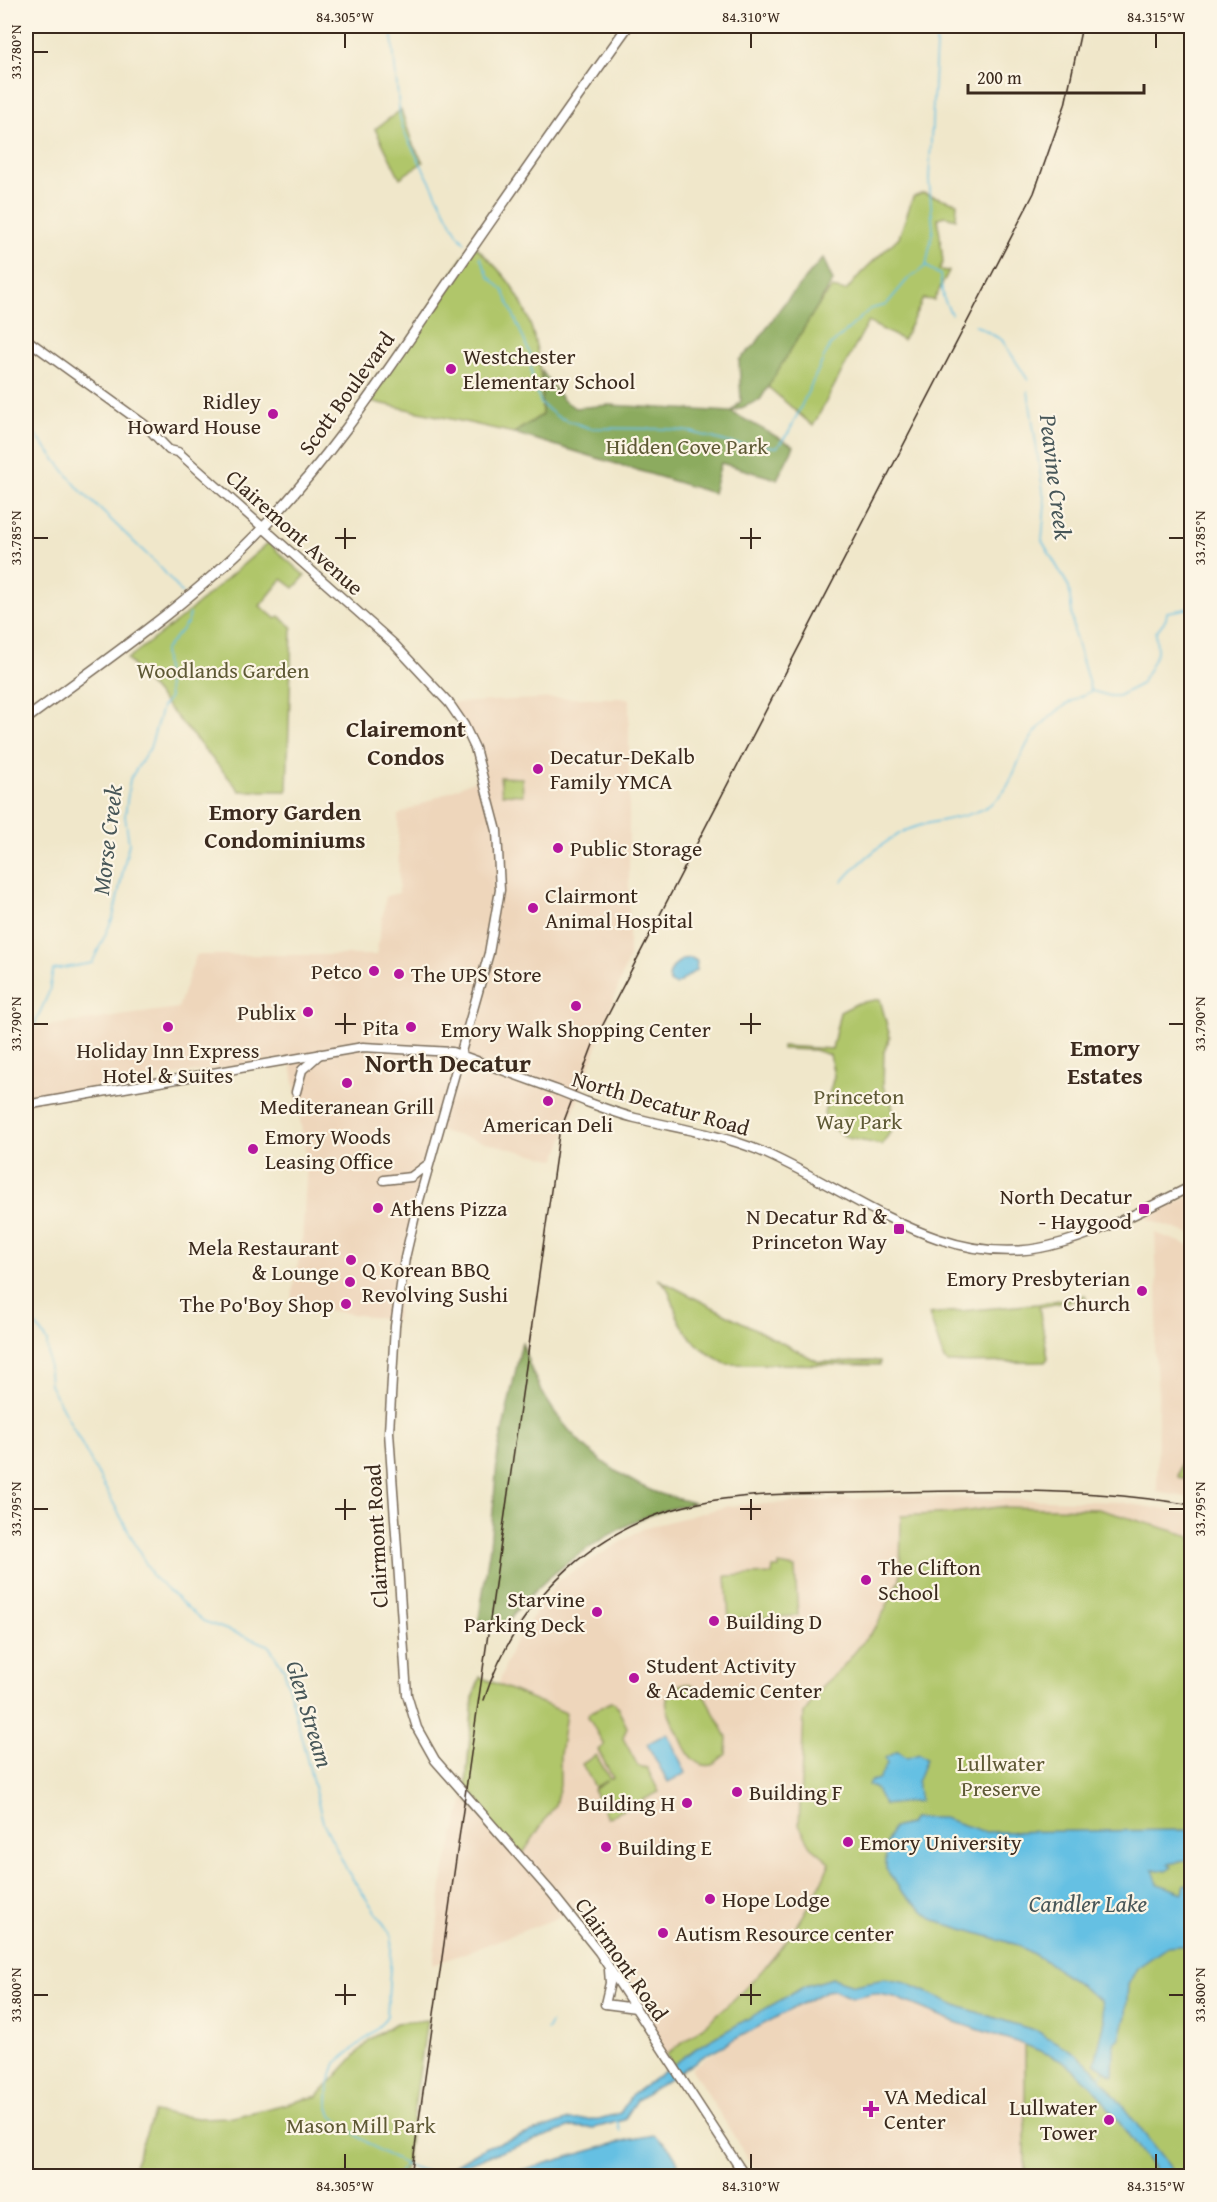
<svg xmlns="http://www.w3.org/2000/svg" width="1217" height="2202" font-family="'Gentium Book Plus',serif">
	<rect width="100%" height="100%" fill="#fcf5e5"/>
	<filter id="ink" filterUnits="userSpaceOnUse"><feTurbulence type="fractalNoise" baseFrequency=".0167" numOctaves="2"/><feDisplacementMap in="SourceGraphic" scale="12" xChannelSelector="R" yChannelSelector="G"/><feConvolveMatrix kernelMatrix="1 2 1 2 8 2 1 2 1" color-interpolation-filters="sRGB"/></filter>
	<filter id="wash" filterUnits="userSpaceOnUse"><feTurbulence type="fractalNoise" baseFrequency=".008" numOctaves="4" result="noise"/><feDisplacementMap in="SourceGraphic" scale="24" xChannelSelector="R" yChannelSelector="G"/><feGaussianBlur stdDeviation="1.35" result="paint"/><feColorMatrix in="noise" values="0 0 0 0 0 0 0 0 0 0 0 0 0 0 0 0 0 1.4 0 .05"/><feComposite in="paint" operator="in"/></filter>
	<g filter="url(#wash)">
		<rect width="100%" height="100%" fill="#f0e7ca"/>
		<g fill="#eed6bb">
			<polygon points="559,698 629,698 629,957 556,1160 436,1130 395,1321 290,1304 302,1242 307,1163 290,1058 115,1084 26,1104 26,1029 178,1008 196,955 376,955 386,896 399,893 398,815 479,778 469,740 449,703"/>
			<polygon points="1191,1195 1191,1234 1146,1219"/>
			<polygon points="1155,1233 1191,1246 1191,1498 1157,1492 1158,1393 1154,1345 1158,1314"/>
			<polygon points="903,1496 1120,1502 1191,1514 1191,2176 1168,2176 1086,2072 1076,2063 1025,2037 1025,2176 759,2176 691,2068 772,2014 823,1989 852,1993 876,1990 896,1994 991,2025 899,1990 880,1987 849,1990 836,1986 822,1986 720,2041 676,2070 599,1952 531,1870 565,1915 433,1965 443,1876 486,1719 512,1647 557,1581 644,1528 728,1506"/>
		</g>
		<g fill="#b0c66b" stroke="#767844" stroke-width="1.5">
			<polygon points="401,110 413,145 423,162 400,178 375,129"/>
			<polygon points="923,193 957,203 956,219 945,216 938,218 943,262 939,270 949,271 934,300 923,299 903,340 868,322 813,426 759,379 832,288 846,291 862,272 899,237 913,197"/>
			<path d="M472 243C486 257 503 272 513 288 538 326 542 372 542 415L514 433 370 401Z"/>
			<polygon points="268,543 305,576 294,588 282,579 260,606 276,619 279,616 292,627 287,791 240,791 127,659 179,620"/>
			<polygon points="500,777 522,778 523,795 502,794"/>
			<polygon points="880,999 890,1037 884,1052 883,1086 892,1103 893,1113 892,1129 882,1145 848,1138 830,1127 824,1113 834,1076 830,1055 814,1050 782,1049 782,1046 832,1049 840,1012 858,1003"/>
			<path d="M658 1279 819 1362 880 1361V1365L726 1364C704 1352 686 1338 677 1315 671 1299 672 1289 658 1279Z"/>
			<polygon points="1085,1295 1086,1298 1039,1307 1048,1358 1045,1362 948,1363 944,1360 929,1314 1038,1304"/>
			<polygon points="1186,1435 1191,1436 1191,1480 1178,1477"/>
			<path d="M998 1507 1098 1509 1191 1536V2176H1025V2037L921 1999 822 1986 676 2070 666 2055C735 2005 799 1943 830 1862L811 1846 799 1825 804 1713 824 1684 840 1670 877 1625 900 1580 901 1516 954 1513Z"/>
			<polygon points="779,1565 795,1568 798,1616 729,1619 726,1576 772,1574 773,1568 779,1568"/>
			<polygon points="480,1677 566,1713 560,1755 560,1785 555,1805 520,1858 465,1797 473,1698"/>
			<path d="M683 1684H690L702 1691 727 1737 726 1754 712 1765C706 1766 699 1765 694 1760 687 1755 683 1743 679 1735 669 1716 655 1694 683 1684Z"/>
			<polygon points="611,1702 615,1703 627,1727 623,1738 638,1766 647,1768 659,1792 607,1818 593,1790 607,1781 595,1787 582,1764 596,1755 610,1779 613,1778 598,1750 604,1745 588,1717 589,1713"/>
			<polygon points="427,2020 404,2176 130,2176 154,2112 198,2118 233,2117 318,2096 369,2040 396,2023"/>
		</g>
		<g fill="#8cab5f" stroke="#646a3e" stroke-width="1.5">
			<polygon points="823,258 833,281 760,400 731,412 794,446 777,479 721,463 713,493 514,433 542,415 542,371 562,399 575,408 609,405 731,412 741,401 739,360 755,345 782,306"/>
			<path d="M522 1342C540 1409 587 1461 650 1490 663 1496 680 1499 694 1503 678 1507 660 1511 645 1517 594 1539 537 1580 506 1625H478L490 1546 498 1451Z"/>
		</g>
		<g fill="#65c0e3" stroke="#507580" stroke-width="1.5">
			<path d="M691 958 697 961 696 970 676 985 670 983C666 970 679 958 691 958Z"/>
			<polygon points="667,1733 686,1773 668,1782 647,1744"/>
			<polygon points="898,1751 907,1758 919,1754 926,1759 917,1782 920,1801 884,1805 876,1789 868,1785 870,1781 879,1779 887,1764 885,1758"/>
			<polygon points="913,1818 943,1818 985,1832 1191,1830 1191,1860 1168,1864 1172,1867 1166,1871 1153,1869 1158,1884 1183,1893 1185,1884 1191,1885 1191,1945 1167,1947 1137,1968 1128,1985 1126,2015 1120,2038 1114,2043 1113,2076 1095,2063 1105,2020 1101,2001 1047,1962 1018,1945 935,1921 902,1892 886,1869 886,1846 892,1828 909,1824"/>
			<polygon points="832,1978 854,1985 885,1979 906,1983 961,2007 1037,2031 1073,2052 1093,2068 1177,2176 1159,2176 1093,2087 1062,2060 1023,2044 955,2022 895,1997 873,1993 851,1998 834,1990 826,1991 707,2054 637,2100 624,2120 594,2128 571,2127 441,2173 486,2147 569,2120 599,2119 620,2113 632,2095 695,2049 805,1986"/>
			<path d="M654 2135C666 2144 684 2159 677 2176H501L627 2140Z"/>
		</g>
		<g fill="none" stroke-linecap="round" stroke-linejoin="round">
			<g stroke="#65c0e3" stroke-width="1.5">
				<polyline points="391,26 400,118 405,134 457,233 465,243"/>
				<polyline points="937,26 929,179 933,230 926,266 940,275 943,297 951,314"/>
				<polyline points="480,257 489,277 503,290 530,354 532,378 541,404 558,417 589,428 667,429 691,432 734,444 777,447 789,432 829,347 870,309 886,305 907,280 926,266"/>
				<polyline points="975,325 1002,340 1028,380"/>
				<polyline points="1028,391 1045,504 1042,541 1069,587 1074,633 1091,691"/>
				<polyline points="34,433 79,489 161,568 182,593"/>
				<polyline points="1092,691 1110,696 1118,696 1141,684 1157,653 1156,632 1166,619 1167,612 1192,608"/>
				<path d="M842 882C859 862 892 833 918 826 944 818 973 819 995 801 1010 788 1014 771 1022 754 1036 724 1062 704 1092 691"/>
				<polyline points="26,1044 49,992 53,970 92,963 113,918 129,843 125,816 130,779 150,748 162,707 169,698 164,651 188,622 190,614"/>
				<path d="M26 1291 28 1319 39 1329 47 1342 50 1385 153 1577 203 1621 268 1645 284 1669 323 1822 348 1872 392 1936 387 2016 378 2028 336 2063 329 2083 328 2104 332 2116C360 2139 407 2174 443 2173"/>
				<polyline points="547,2030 551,2023"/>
				<polyline points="1100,2077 1103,2071"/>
				<polyline points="618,2122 621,2132"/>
				<polyline points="398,2176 404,2164"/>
			</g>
		</g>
	</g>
	<g filter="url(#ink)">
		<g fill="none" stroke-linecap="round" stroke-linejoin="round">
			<defs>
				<g id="major">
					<polyline points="26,339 145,425 169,450 178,452 394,644 449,703 464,725 475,748 497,831 500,890 489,953 416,1211 405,1258 395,1326 389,1432 407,1695 417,1728 435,1760 551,1892 599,1952 745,2176"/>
					<polyline points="296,1092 302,1070 320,1054"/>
					<path d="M587 1102C603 1108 619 1114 635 1118 676 1128 719 1134 758 1150 851 1189 942 1272 1049 1246 1100 1234 1145 1209 1192 1186"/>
					<polyline points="26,1105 363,1047 452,1052 557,1090"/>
					<polyline points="384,1180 411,1177 427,1165"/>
					<polyline points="609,1970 610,1983 605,2004 636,2008"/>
				</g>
				<path id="highway" d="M26 719C104 661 186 606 255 536 327 463 383 378 441 293 503 203 565 114 628 26"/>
			</defs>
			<use href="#major" stroke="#7a6c5a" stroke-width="11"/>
			<use href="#highway" stroke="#7a6c5a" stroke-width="12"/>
			<use href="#major" stroke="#fff" stroke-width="8"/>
			<use href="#highway" stroke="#fff" stroke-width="9"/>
			<g stroke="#3b2a1e" stroke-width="1.5">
				<path d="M484 1700C518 1596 599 1520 709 1501 770 1491 836 1494 898 1492 997 1490 1094 1488 1192 1505"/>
				<polyline points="411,2176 559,1134 594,1042 1034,193 1065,105 1082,26"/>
			</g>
			<defs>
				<polyline id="major-bridge" points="557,1090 587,1102"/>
			</defs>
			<use href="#major-bridge" stroke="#7a6c5a" stroke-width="11" stroke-linecap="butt"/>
			<use href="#major-bridge" stroke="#fff" stroke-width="8"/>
		</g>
	</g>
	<path fill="none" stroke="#3b2a1e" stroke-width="2" d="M345 33V48M751 33V48M1156 33V48M33 52H48M345 528V549M751 528V549M33 538H48M335 538H356M740 538H761M1169 538H1184M345 1013V1034M751 1013V1034M33 1024H48M335 1024H356M740 1024H761M1169 1024H1184M345 1499V1520M751 1499V1520M33 1509H48M335 1509H356M740 1509H761M1169 1509H1184M345 1984V2005M751 1984V2005M33 1995H48M335 1995H356M740 1995H761M1169 1995H1184M345 2154V2169M751 2154V2169M1156 2154V2169"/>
	<g fill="#b5179e" stroke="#fcf5e5" stroke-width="2">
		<circle cx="451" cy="369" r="6"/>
		<circle cx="273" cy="414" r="6"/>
		<circle cx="538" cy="769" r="6"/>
		<circle cx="558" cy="848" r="6"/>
		<circle cx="533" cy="908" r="6"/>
		<circle cx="374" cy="971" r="6"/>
		<circle cx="399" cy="974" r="6"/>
		<circle cx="576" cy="1006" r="6"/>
		<circle cx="308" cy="1012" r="6"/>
		<circle cx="168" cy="1027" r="6"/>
		<circle cx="411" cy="1027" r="6"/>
		<circle cx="347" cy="1083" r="6"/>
		<circle cx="548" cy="1101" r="6"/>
		<circle cx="253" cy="1149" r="6"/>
		<circle cx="378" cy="1208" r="6"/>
		<rect x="1138" y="1203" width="12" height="12" rx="3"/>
		<rect x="893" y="1223" width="12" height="12" rx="3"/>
		<circle cx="351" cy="1260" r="6"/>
		<circle cx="350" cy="1282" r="6"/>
		<circle cx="1142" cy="1291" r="6"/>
		<circle cx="346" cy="1304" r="6"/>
		<circle cx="866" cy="1580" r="6"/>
		<circle cx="597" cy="1612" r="6"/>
		<circle cx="714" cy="1621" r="6"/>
		<circle cx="634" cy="1678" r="6"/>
		<circle cx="737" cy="1792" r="6"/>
		<circle cx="687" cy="1803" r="6"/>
		<circle cx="848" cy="1842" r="6"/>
		<circle cx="606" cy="1847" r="6"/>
		<circle cx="710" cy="1899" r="6"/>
		<circle cx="663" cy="1933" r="6"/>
		<path d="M868 2100h6v6h6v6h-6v6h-6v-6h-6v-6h6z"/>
		<circle cx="1109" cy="2120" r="6"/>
	</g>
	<g text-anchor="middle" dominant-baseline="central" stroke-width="4.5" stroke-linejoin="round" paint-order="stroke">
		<g font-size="22" fill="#3b2a1e" stroke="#fcf5e5" text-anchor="start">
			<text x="463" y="356">Westchester<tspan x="463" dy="25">Elementary School</tspan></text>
			<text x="261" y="401" text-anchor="end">Ridley<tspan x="261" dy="25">Howard House</tspan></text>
			<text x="550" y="756">Decatur-DeKalb<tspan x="550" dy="25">Family YMCA</tspan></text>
			<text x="570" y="848">Public Storage</text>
			<text x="545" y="895">Clairmont<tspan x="545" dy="25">Animal Hospital</tspan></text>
			<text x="362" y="971" text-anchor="end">Petco</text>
			<text x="411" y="974">The UPS Store</text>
			<text x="296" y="1012" text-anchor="end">Publix</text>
			<text x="399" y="1027" text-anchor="end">Pita</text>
			<text x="576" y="1029" text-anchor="middle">Emory Walk Shopping Center</text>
			<text x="168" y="1050" text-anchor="middle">Holiday Inn Express<tspan x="168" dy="25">Hotel &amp; Suites</tspan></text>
			<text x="347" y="1106" text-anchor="middle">Mediteranean Grill</text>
			<text x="548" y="1124" text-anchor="middle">American Deli</text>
			<text x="265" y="1136">Emory Woods<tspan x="265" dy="25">Leasing Office</tspan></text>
			<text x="1132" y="1196" text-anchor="end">North Decatur<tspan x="1132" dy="25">- Haygood</tspan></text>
			<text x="390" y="1208">Athens Pizza</text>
			<text x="887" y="1216" text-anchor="end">N Decatur Rd &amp;<tspan x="887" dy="25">Princeton Way</tspan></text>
			<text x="339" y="1247" text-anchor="end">Mela Restaurant<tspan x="339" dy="25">&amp; Lounge</tspan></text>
			<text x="362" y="1269">Q Korean BBQ<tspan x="362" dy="25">Revolving Sushi</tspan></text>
			<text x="1130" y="1278" text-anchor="end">Emory Presbyterian<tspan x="1130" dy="25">Church</tspan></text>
			<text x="334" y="1304" text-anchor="end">The Po'Boy Shop</text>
			<text x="878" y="1567">The Clifton<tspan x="878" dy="25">School</tspan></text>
			<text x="585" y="1599" text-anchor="end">Starvine<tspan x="585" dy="25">Parking Deck</tspan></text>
			<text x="726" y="1621">Building D</text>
			<text x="646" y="1665">Student Activity<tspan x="646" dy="25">&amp; Academic Center</tspan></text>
			<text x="749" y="1792">Building F</text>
			<text x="675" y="1803" text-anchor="end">Building H</text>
			<text x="860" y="1842">Emory University</text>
			<text x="618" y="1847">Building E</text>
			<text x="722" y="1899">Hope Lodge</text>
			<text x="675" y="1933">Autism Resource center</text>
			<text x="884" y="2096">VA Medical<tspan x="884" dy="25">Center</tspan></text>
			<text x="1097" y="2107" text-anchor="end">Lullwater<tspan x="1097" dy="25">Tower</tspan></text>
		</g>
		<g font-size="22" fill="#3b2a1e" stroke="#fcf5e5">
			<text transform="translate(346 393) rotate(-54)">Scott Boulevard</text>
			<text transform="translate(295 532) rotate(42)">Clairemont Avenue</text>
			<text transform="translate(661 1103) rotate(16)">North Decatur Road</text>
			<text transform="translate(376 1536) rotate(-93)">Clairmont Road</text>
			<text transform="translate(622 1959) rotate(55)">Clairmont Road</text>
		</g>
		<g font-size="22" fill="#5e5935" stroke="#fcf5e5">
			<text x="687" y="446">Hidden Cove Park</text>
			<text x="223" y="670">Woodlands Garden</text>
			<text x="859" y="1096">Princeton<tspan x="859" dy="25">Way Park</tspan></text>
			<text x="1001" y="1763">Lullwater<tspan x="1001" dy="25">Preserve</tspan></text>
			<text x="361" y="2125">Mason Mill Park</text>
		</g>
		<g font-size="24" font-style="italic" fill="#485759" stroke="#fcf5e5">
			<text transform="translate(1056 477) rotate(83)">Peavine Creek</text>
			<text transform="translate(107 840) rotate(-83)">Morse Creek</text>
			<text transform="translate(310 1714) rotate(73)">Glen Stream</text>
			<text x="1088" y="1903">Candler Lake</text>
		</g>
		<g font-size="24" font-weight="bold" fill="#3b2a1e" stroke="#fcf5e5">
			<text x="406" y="728">Clairemont<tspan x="406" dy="28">Condos</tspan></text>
			<text x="285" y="811">Emory Garden<tspan x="285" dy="28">Condominiums</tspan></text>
			<text x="1105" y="1047">Emory<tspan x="1105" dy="28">Estates</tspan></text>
		</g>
		<g font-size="26" font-weight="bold" fill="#3b2a1e" stroke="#fcf5e5">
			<text x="448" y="1062">North Decatur</text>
		</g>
	</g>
	<rect width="1217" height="2202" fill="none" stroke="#fcf5e5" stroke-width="66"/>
	<path d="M968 84v9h176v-9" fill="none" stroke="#3b2a1e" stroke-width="3"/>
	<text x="977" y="84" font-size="18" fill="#3b2a1e" stroke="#fcf5e5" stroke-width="4.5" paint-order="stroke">200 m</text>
	<rect x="33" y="33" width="1151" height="2136" fill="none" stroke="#3b2a1e" stroke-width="2"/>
	<g font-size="15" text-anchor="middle" fill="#3b2a1e">
		<text x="345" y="22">84.305°W</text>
		<text x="751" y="22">84.310°W</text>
		<text x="1156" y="22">84.315°W</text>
		<text transform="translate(16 52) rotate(-90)" y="5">33.780°N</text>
		<text transform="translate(1200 538) rotate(-90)" y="5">33.785°N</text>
		<text transform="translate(16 538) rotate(-90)" y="5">33.785°N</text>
		<text transform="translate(16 1024) rotate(-90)" y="5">33.790°N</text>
		<text transform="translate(1200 1024) rotate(-90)" y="5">33.790°N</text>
		<text transform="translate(1200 1509) rotate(-90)" y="5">33.795°N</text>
		<text transform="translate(16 1509) rotate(-90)" y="5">33.795°N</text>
		<text transform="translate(1200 1995) rotate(-90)" y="5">33.800°N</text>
		<text transform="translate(16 1995) rotate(-90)" y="5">33.800°N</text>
		<text x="345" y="2191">84.305°W</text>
		<text x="751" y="2191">84.310°W</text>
		<text x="1156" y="2191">84.315°W</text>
	</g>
</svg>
